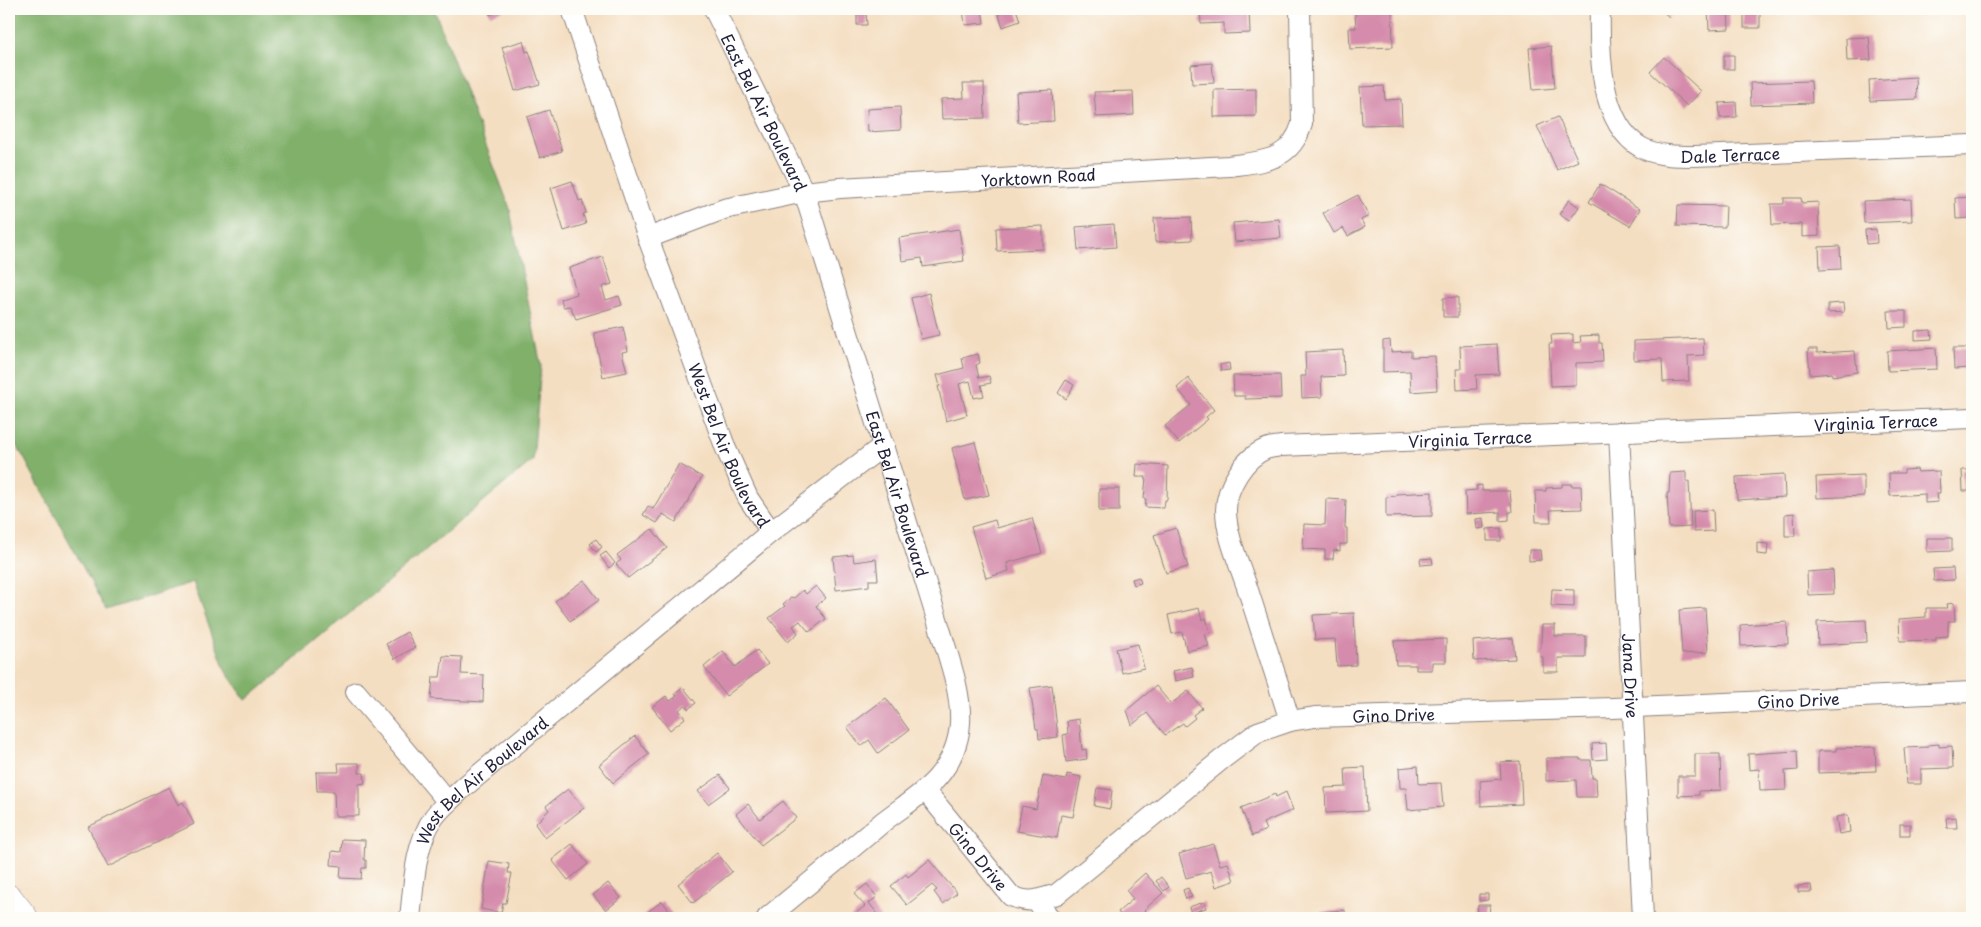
<svg xmlns="http://www.w3.org/2000/svg" width="1981" height="927" font-family="'Playpen Sans',sans-serif">
	<rect width="100%" height="100%" fill="#fdfcf7"/>
	<filter id="ink" filterUnits="userSpaceOnUse"><feTurbulence type="fractalNoise" baseFrequency=".02" numOctaves="2"/><feDisplacementMap in="SourceGraphic" scale="10" xChannelSelector="R" yChannelSelector="G"/><feConvolveMatrix kernelMatrix="1 2 1 2 8 2 1 2 1" color-interpolation-filters="sRGB"/></filter>
	<filter id="wash" filterUnits="userSpaceOnUse"><feTurbulence type="fractalNoise" baseFrequency=".0096" numOctaves="4" result="noise"/><feDisplacementMap in="SourceGraphic" scale="20" xChannelSelector="R" yChannelSelector="G"/><feGaussianBlur stdDeviation="1.12" result="paint"/><feColorMatrix in="noise" values="0 0 0 0 0 0 0 0 0 0 0 0 0 0 0 0 0 1.4 0 .05"/><feComposite in="paint" operator="in"/></filter>
	<g filter="url(#wash)">
		<rect width="100%" height="100%" fill="#f4dec1"/>
		<polygon fill="#80b06a" stroke="#516952" points="9,9 434,9 509,206 541,366 533,460 246,700 226,672 193,582 106,610 23,456 9,434"/>
		<g id="blocks">
			<g fill="#d58cac">
				<polygon points="488,9 506,9 490,15"/>
				<polygon points="963,9 982,9 984,23 965,25"/>
				<polygon points="997,9 1016,9 1020,21 1003,27"/>
				<polygon points="1200,9 1249,9 1250,33 1224,34 1224,23 1201,24"/>
				<polygon points="1392,9 1393,47 1350,49 1349,28 1356,28 1355,11"/>
				<polygon points="1660,9 1676,9 1669,17"/>
				<polygon points="1708,9 1728,9 1729,29 1709,30"/>
				<rect x="1744" y="12" width="16" height="16"/>
				<polygon points="857,13 866,13 867,25 857,25"/>
				<polygon points="1869,37 1871,60 1847,61 1846,38"/>
				<polygon points="523,41 526,52 529,51 540,84 515,91 502,47"/>
				<polygon points="1551,46 1555,88 1533,90 1529,48"/>
				<rect x="1724" y="55" width="10" height="14"/>
				<polygon points="1664,57 1701,91 1687,106 1650,72"/>
				<polygon points="1212,63 1214,83 1192,84 1191,65"/>
				<polygon points="1916,77 1917,99 1870,101 1869,80"/>
				<polygon points="1811,81 1812,103 1751,105 1750,83"/>
				<polygon points="963,83 984,83 985,118 942,119 941,99 964,98"/>
				<polygon points="1384,86 1385,100 1401,99 1402,124 1362,125 1360,87"/>
				<polygon points="1256,89 1256,116 1214,117 1214,90"/>
				<polygon points="1052,90 1054,121 1018,123 1016,92"/>
				<polygon points="1133,91 1134,115 1096,117 1094,92"/>
				<polygon points="1736,102 1737,117 1720,118 1719,103"/>
				<polygon points="900,107 901,130 868,132 867,109"/>
				<polygon points="549,110 562,151 540,158 527,117"/>
				<polygon points="1558,117 1578,161 1557,170 1537,126"/>
				<polygon points="572,181 579,201 582,200 586,213 583,214 586,224 564,231 551,188"/>
				<polygon points="1600,184 1640,209 1630,226 1589,202"/>
				<polygon points="1358,195 1369,216 1361,220 1365,227 1348,236 1343,228 1334,233 1323,213"/>
				<polygon points="1972,197 1972,218 1956,219 1955,198"/>
				<polygon points="1784,198 1801,198 1802,203 1818,202 1819,236 1802,237 1802,224 1772,225 1771,204 1784,204"/>
				<polygon points="1911,199 1912,221 1864,223 1863,201"/>
				<polygon points="1569,200 1579,207 1569,221 1559,214"/>
				<polygon points="1678,205 1726,206 1725,227 1677,226"/>
				<polygon points="1191,217 1192,240 1155,242 1154,218"/>
				<polygon points="1279,219 1281,238 1235,242 1233,223"/>
				<polygon points="1114,224 1116,247 1078,250 1076,227"/>
				<polygon points="1043,226 1043,249 997,251 996,228"/>
				<polygon points="959,229 964,261 923,267 922,258 902,261 899,238"/>
				<polygon points="1876,229 1877,243 1866,244 1865,230"/>
				<polygon points="1840,246 1841,269 1820,270 1819,247"/>
				<polygon points="603,257 612,284 602,287 606,300 619,296 622,305 576,319 570,306 563,307 561,299 577,294 569,268"/>
				<polygon points="929,293 939,335 921,339 911,298"/>
				<polygon points="1458,297 1458,317 1443,317 1443,298"/>
				<polygon points="1843,303 1844,312 1828,313 1828,304"/>
				<polygon points="1888,311 1906,311 1906,327 1889,328"/>
				<polygon points="623,327 628,351 622,352 627,372 603,377 594,333"/>
				<polygon points="1931,330 1932,339 1915,340 1915,331"/>
				<polygon points="1573,334 1573,343 1581,342 1580,336 1599,335 1599,343 1602,343 1603,362 1576,363 1576,385 1551,386 1549,344 1552,344 1551,335"/>
				<polygon points="1703,338 1704,355 1688,356 1689,381 1663,382 1662,359 1634,360 1634,341"/>
				<polygon points="1390,340 1391,352 1411,351 1411,357 1435,356 1437,390 1411,392 1410,371 1383,372 1383,341"/>
				<polygon points="1497,344 1499,374 1476,375 1477,389 1457,390 1456,369 1461,369 1460,346"/>
				<polygon points="1936,348 1937,369 1888,371 1887,351"/>
				<polygon points="1953,348 1972,348 1972,368 1954,369"/>
				<polygon points="1808,349 1817,349 1817,353 1855,351 1857,372 1832,376 1832,373 1810,375"/>
				<polygon points="1343,350 1344,376 1321,377 1322,397 1302,398 1301,376 1306,376 1305,352"/>
				<polygon points="978,354 980,363 976,365 979,378 989,376 991,383 981,385 984,396 974,398 970,381 959,384 967,415 946,421 938,386 940,386 937,375 964,368 962,358"/>
				<polygon points="1229,363 1230,370 1221,371 1220,365"/>
				<polygon points="1280,375 1281,398 1245,399 1245,396 1234,396 1233,376"/>
				<polygon points="1188,378 1214,410 1206,417 1208,419 1179,443 1165,426 1191,405 1177,388"/>
				<polygon points="1066,380 1074,385 1066,399 1058,393"/>
				<polygon points="975,442 989,495 965,500 952,448"/>
				<polygon points="679,464 702,477 676,522 663,514 657,523 643,515 648,506 653,509"/>
				<polygon points="1137,464 1168,466 1167,500 1165,500 1164,508 1145,507 1146,499 1144,499 1146,477 1136,477"/>
				<polygon points="1917,469 1918,472 1939,471 1940,493 1937,493 1938,502 1925,503 1925,494 1890,496 1889,473 1904,473 1904,470"/>
				<polygon points="1962,470 1972,470 1972,491 1963,491"/>
				<polygon points="1686,472 1686,481 1689,481 1691,527 1669,528 1667,493 1669,493 1670,473"/>
				<polygon points="1784,474 1785,497 1737,500 1736,477"/>
				<polygon points="1864,475 1864,496 1817,498 1816,477"/>
				<polygon points="1562,484 1571,484 1571,486 1581,486 1582,509 1550,510 1551,522 1536,522 1535,491 1546,491 1546,488 1562,487"/>
				<polygon points="1482,485 1482,491 1510,491 1512,512 1509,512 1509,520 1500,521 1500,512 1466,514 1465,491 1477,490 1476,486"/>
				<rect x="1099" y="489" width="20" height="22"/>
				<polygon points="1432,492 1432,516 1386,517 1386,497 1396,496 1396,494"/>
				<polygon points="1326,499 1346,500 1345,528 1347,528 1347,544 1340,544 1340,551 1334,550 1333,559 1325,559 1325,550 1303,549 1304,524 1325,525"/>
				<polygon points="1713,510 1714,531 1694,532 1693,511"/>
				<polygon points="1794,513 1795,536 1785,536 1785,514"/>
				<polygon points="1032,518 1042,553 1007,563 1009,571 986,578 971,527 995,520 997,528"/>
				<polygon points="1483,518 1484,528 1477,529 1476,519"/>
				<polygon points="1176,528 1188,567 1166,573 1154,535"/>
				<polygon points="1501,528 1501,541 1487,541 1487,529"/>
				<polygon points="652,529 667,548 628,578 616,564 621,560 617,555"/>
				<polygon points="1927,538 1952,538 1952,551 1927,552"/>
				<polygon points="596,539 602,547 596,552 590,544"/>
				<polygon points="1757,543 1768,544 1767,555 1757,554"/>
				<polygon points="1529,550 1540,550 1541,560 1529,561"/>
				<polygon points="606,552 615,563 609,568 600,556"/>
				<polygon points="853,555 854,562 876,559 878,580 869,580 869,586 836,590 833,557"/>
				<polygon points="1432,558 1433,564 1421,565 1420,559"/>
				<polygon points="1953,568 1954,580 1934,581 1933,569"/>
				<polygon points="1833,570 1834,594 1808,595 1807,572"/>
				<polygon points="1139,577 1141,583 1134,585 1132,579"/>
				<polygon points="584,580 599,600 570,621 555,601"/>
				<polygon points="816,586 826,598 816,606 826,619 809,632 800,621 793,626 798,633 788,642 769,618 785,606 783,604 792,597 794,598 803,590 806,594"/>
				<polygon points="1552,589 1574,590 1574,607 1551,606"/>
				<polygon points="1954,603 1955,621 1948,621 1948,636 1936,637 1936,640 1900,641 1899,619 1926,617 1926,608 1948,608 1947,604"/>
				<polygon points="1199,608 1202,620 1206,618 1210,632 1205,634 1209,646 1187,651 1182,632 1172,634 1168,615"/>
				<polygon points="1705,608 1708,652 1682,654 1679,610"/>
				<polygon points="1354,613 1356,665 1337,666 1335,639 1315,640 1313,615"/>
				<polygon points="1866,620 1867,642 1818,645 1817,622"/>
				<polygon points="1787,622 1788,644 1741,646 1740,625"/>
				<polygon points="1542,625 1555,625 1555,636 1586,636 1586,658 1558,658 1558,672 1543,672 1543,657 1540,657"/>
				<polygon points="407,632 415,647 395,659 386,644"/>
				<polygon points="1513,638 1515,659 1474,661 1473,641"/>
				<polygon points="1446,639 1446,662 1432,662 1432,670 1416,670 1416,665 1396,665 1394,641"/>
				<polygon points="1138,644 1144,668 1122,673 1116,649"/>
				<polygon points="757,650 768,664 726,696 704,667 723,651 735,667"/>
				<polygon points="443,656 462,657 461,674 484,675 483,702 431,699 433,677 440,677"/>
				<polygon points="1192,667 1194,677 1175,681 1173,671"/>
				<polygon points="1052,685 1058,737 1039,739 1038,729 1036,729 1030,688"/>
				<polygon points="1156,686 1171,704 1188,691 1202,708 1193,715 1195,718 1185,726 1183,723 1165,735 1147,713 1132,725 1127,710"/>
				<polygon points="683,687 696,703 688,709 685,705 679,710 685,718 670,730 652,707 666,696 670,701 677,696 675,694"/>
				<polygon points="886,698 909,730 878,753 869,740 861,746 847,727"/>
				<polygon points="1079,719 1082,750 1086,749 1087,759 1066,762 1063,735 1068,734 1067,721"/>
				<polygon points="635,736 649,754 613,783 599,765"/>
				<polygon points="1606,743 1607,759 1593,760 1592,744"/>
				<polygon points="1939,744 1939,747 1952,746 1953,768 1921,769 1921,784 1907,784 1904,748 1928,747 1928,745"/>
				<polygon points="1875,747 1876,771 1818,773 1818,751 1836,751 1836,748"/>
				<polygon points="1797,751 1798,770 1785,771 1786,790 1760,791 1759,769 1749,770 1748,754"/>
				<polygon points="1695,754 1720,754 1721,790 1699,791 1699,795 1678,796 1678,776 1695,776"/>
				<polygon points="1546,758 1580,758 1580,760 1591,760 1592,778 1596,778 1597,797 1577,797 1576,780 1546,781"/>
				<polygon points="1520,761 1522,804 1481,806 1480,781 1501,779 1500,762"/>
				<polygon points="338,763 359,763 359,773 364,773 365,783 359,784 359,816 335,816 334,791 317,791 316,772 339,772"/>
				<polygon points="1418,766 1419,784 1441,783 1443,807 1408,810 1406,788 1400,788 1399,768"/>
				<polygon points="1365,767 1367,811 1326,813 1325,788 1346,787 1345,768"/>
				<polygon points="1067,774 1081,777 1073,817 1061,815 1057,838 1017,831 1022,806 1036,809 1043,776 1066,780"/>
				<polygon points="720,775 730,788 708,804 698,791"/>
				<polygon points="169,787 178,805 183,802 194,824 108,867 88,827"/>
				<polygon points="1097,788 1112,790 1110,809 1094,806"/>
				<polygon points="568,789 584,808 545,838 535,824 549,810 546,806"/>
				<polygon points="1286,792 1293,810 1263,823 1266,830 1252,836 1241,808 1275,794 1276,797"/>
				<polygon points="783,801 796,818 761,845 736,814 748,804 760,819"/>
				<polygon points="1848,815 1850,832 1839,834 1836,817"/>
				<polygon points="1956,817 1957,828 1947,828 1946,818"/>
				<rect x="1900" y="824" width="10" height="11"/>
				<polygon points="342,839 365,840 364,860 366,860 366,868 362,868 361,879 340,878 341,866 331,865 332,851 341,852"/>
				<polygon points="572,844 588,864 568,880 552,860"/>
				<polygon points="1213,844 1220,865 1228,863 1234,881 1216,887 1211,871 1186,878 1179,854"/>
				<polygon points="717,853 732,872 693,903 678,884"/>
				<polygon points="929,860 957,893 943,904 934,892 937,890 932,885 907,905 891,886 906,874 908,877"/>
				<polygon points="489,861 509,864 508,873 512,873 506,903 503,903 501,913 481,909"/>
				<polygon points="1145,873 1163,893 1144,910 1152,918 1123,918 1118,912 1133,899 1126,890"/>
				<polygon points="1161,877 1169,887 1164,891 1156,881"/>
				<polygon points="608,883 621,898 606,910 593,895"/>
				<polygon points="867,884 877,897 869,903 881,918 850,918 865,906 854,894"/>
				<polygon points="1811,885 1812,892 1798,892 1798,886"/>
				<polygon points="1188,888 1192,897 1186,899 1183,890"/>
				<polygon points="1479,894 1488,894 1488,900 1479,901"/>
				<polygon points="662,901 675,918 640,918"/>
				<polygon points="1204,902 1206,908 1191,913 1189,907"/>
				<polygon points="1478,905 1490,905 1489,916 1477,916"/>
				<polygon points="1345,910 1345,918 1322,918 1322,912"/>
				<polygon points="1914,915 1914,918 1892,918 1892,916"/>
			</g>
		</g>
	</g>
	<g filter="url(#ink)">
		<use href="#blocks" fill-opacity="0" stroke="#8b807e" stroke-width="1"/>
		<g fill="none" stroke-linecap="round" stroke-linejoin="round">
			<defs>
				<g id="minor">
					<path id="s1" d="M572 9 648 238 726 449 748 498 771 532"/>
					<path id="s2" d="M714 9 804 192 937 619C946 651 962 690 960 723 959 743 950 763 937 778 922 795 902 807 884 821 845 854 806 886 767 918"/>
					<path id="s3" d="M1600 9C1599 50 1599 124 1642 148 1658 156 1677 156 1695 156L1972 145"/>
					<path id="s4" d="M648 238 724 209 804 192 840 188 1229 166C1263 161 1290 162 1302 124L1300 9"/>
					<path id="s5" d="M1619 432 1643 918"/>
					<polyline points="356,692 448,802"/>
					<path id="s6" d="M1290 721C1276 676 1261 631 1247 587 1239 563 1226 535 1226 510 1226 487 1245 457 1266 449 1271 447 1276 447 1281 446L1972 418"/>
					<path id="s7" d="M925 790 1011 896C1030 904 1038 900 1057 894L1221 760 1258 732 1290 721 1315 717 1613 708 1972 692"/>
					<polyline points="1036,901 1050,918"/>
					<path id="s8" d="M410 918C414 885 414 846 434 817 442 806 454 797 464 787L771 532 884 445"/>
				</g>
				<polyline id="highway" points="9,899 24,918"/>
			</defs>
			<use href="#minor" stroke="#8b807e" stroke-width="22"/>
			<use href="#highway" stroke="#8b807e" stroke-width="29"/>
			<use href="#minor" stroke="#fff" stroke-width="20"/>
			<use href="#highway" stroke="#fff" stroke-width="28"/>
		</g>
	</g>
	<g text-anchor="middle" dominant-baseline="central" stroke-width="5" stroke-linejoin="round" paint-order="stroke">
		<g font-size="16" fill="#22223b" stroke="#fdfcf7">
			<text stroke="none"><textPath href="#s2" startOffset="115">East Bel Air Boulevard</textPath></text>
			<text stroke="none"><textPath href="#s3" startOffset="241">Dale Terrace</textPath></text>
			<text stroke="none"><textPath href="#s4" startOffset="398">Yorktown Road</textPath></text>
			<text stroke="none"><textPath href="#s6" startOffset="908">Virginia Terrace</textPath></text>
			<text stroke="none"><textPath href="#s6" startOffset="502">Virginia Terrace</textPath></text>
			<text stroke="none"><textPath href="#s1" startOffset="464">West Bel Air Boulevard</textPath></text>
			<text stroke="none"><textPath href="#s2" startOffset="520">East Bel Air Boulevard</textPath></text>
			<text stroke="none"><textPath href="#s5" startOffset="244">Jana Drive</textPath></text>
			<text stroke="none"><textPath href="#s7" startOffset="985">Gino Drive</textPath></text>
			<text stroke="none"><textPath href="#s7" startOffset="580">Gino Drive</textPath></text>
			<text stroke="none"><textPath href="#s8" startOffset="164">West Bel Air Boulevard</textPath></text>
			<text stroke="none"><textPath href="#s7" startOffset="85">Gino Drive</textPath></text>
		</g>
	</g>
	<rect width="1981" height="927" fill="none" stroke="#fdfcf7" stroke-width="30"/>
</svg>
